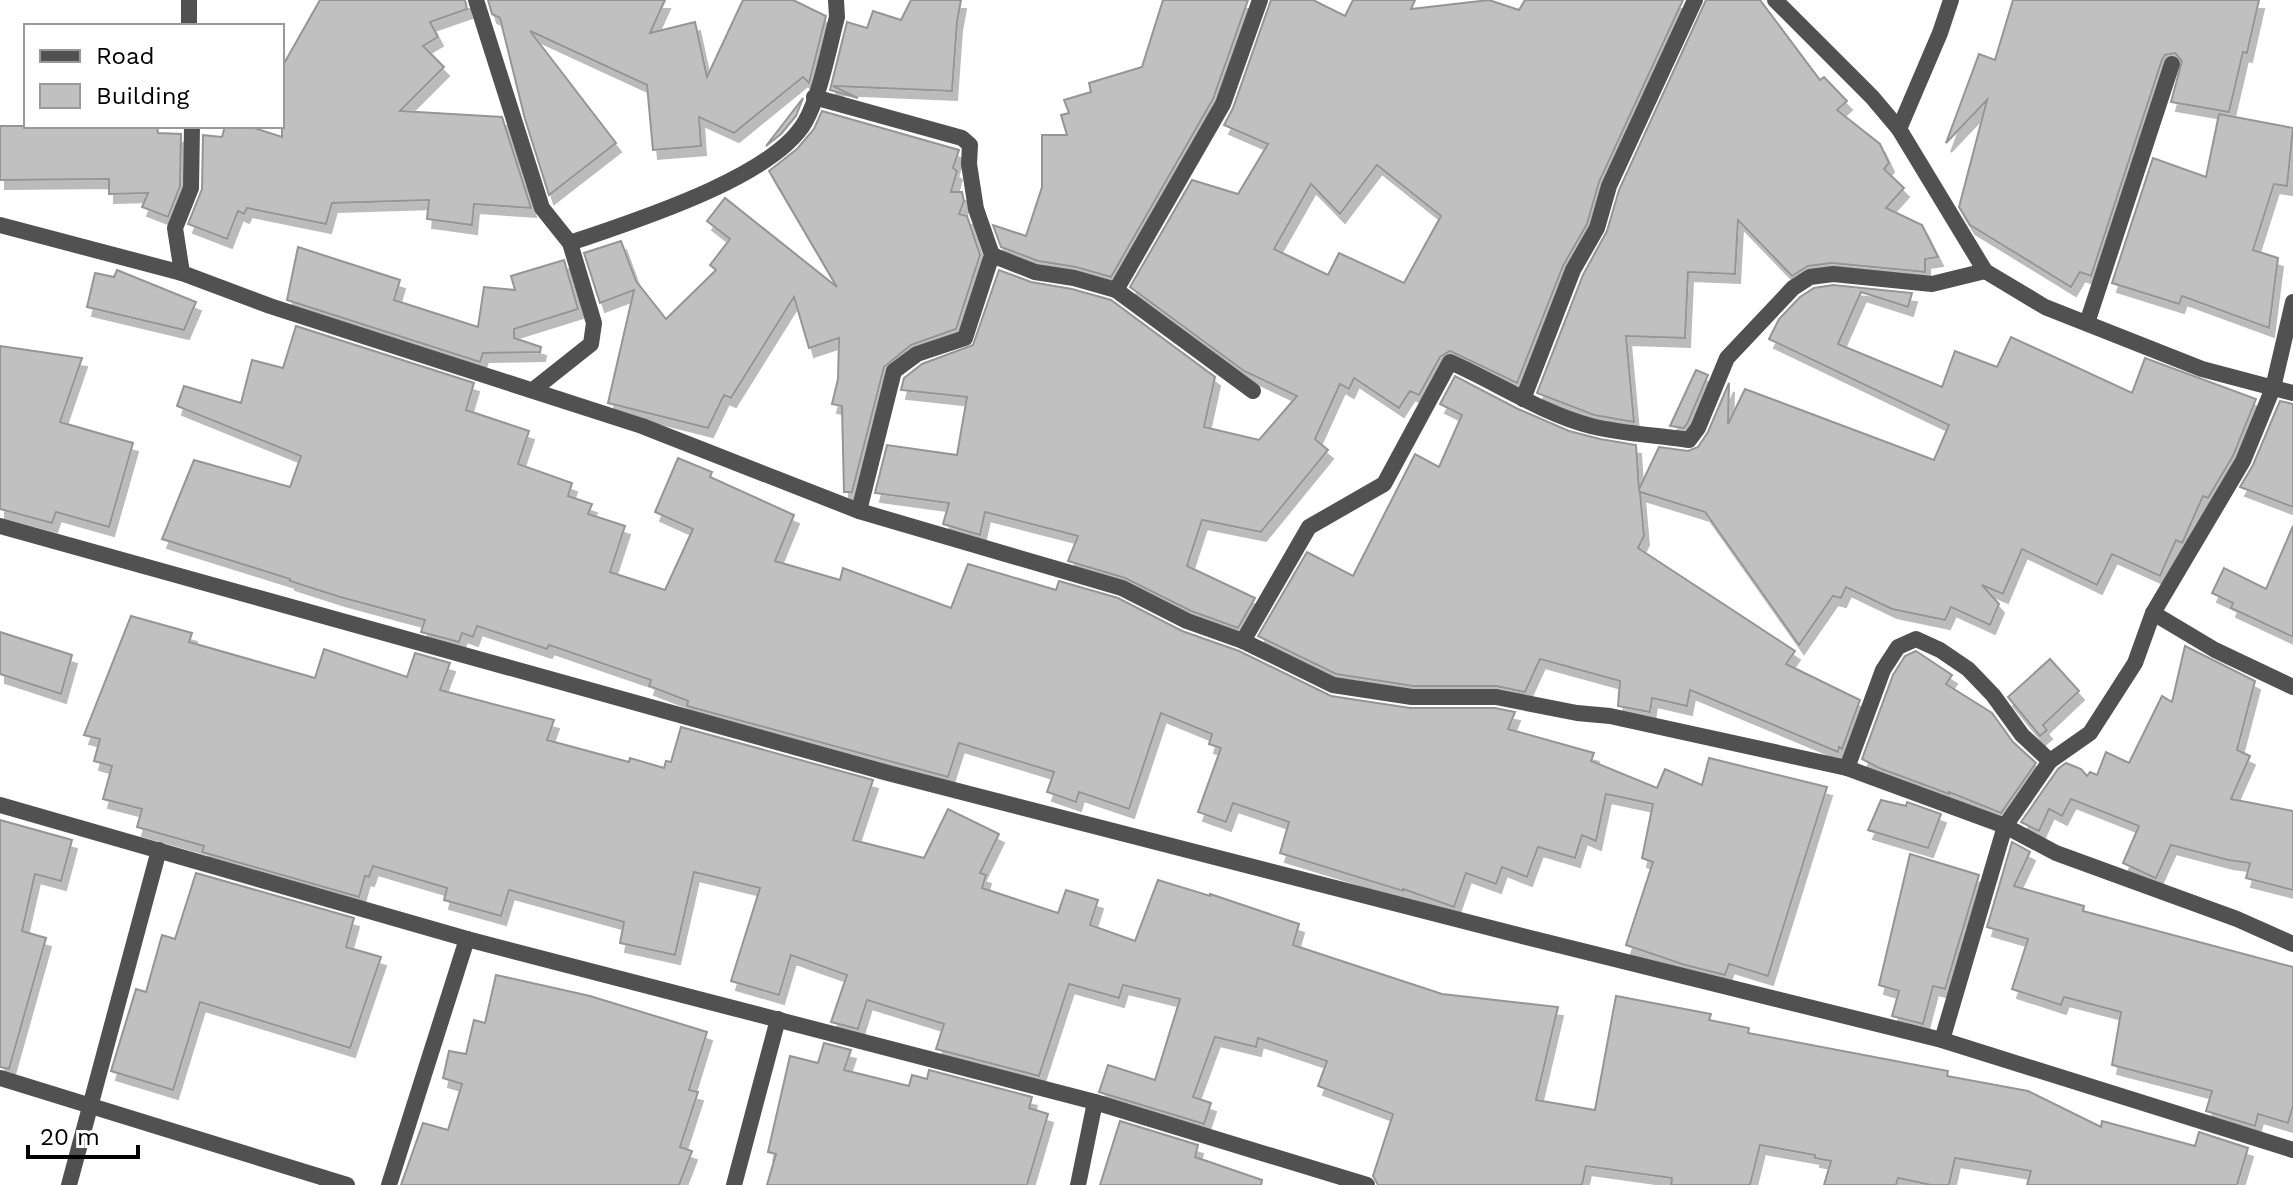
<svg xmlns="http://www.w3.org/2000/svg" width="2293" height="1185" font-family="'Work Sans',sans-serif">
	<defs>
		<filter id="shadow"><feDropShadow dx="5" dy="9" stdDeviation="0" flood-color="#0004"/></filter>
	</defs>
	<rect width="100%" height="100%" fill="#fff"/>
	<g fill="#c0c0c0" stroke="#959595" stroke-width="2" fill-rule="evenodd" filter="url(#shadow)">
		<polygon points="320,0 465,0 467,9 430,22 438,37 423,46 444,67 400,111 502,117 531,208 474,204 472,225 427,219 429,200 332,203 326,224 247,208 244,214 238,211 227,239 188,224 202,189 203,135 222,137 225,126 248,126 282,137 282,67"/>
		<polygon points="488,0 665,0 650,33 695,22 707,77 743,0 793,0 826,16 809,83 803,77 734,133 699,117 701,146 653,150 647,85 530,31 616,143 549,195 525,119 500,18 492,14"/>
		<polygon points="911,0 961,0 957,22 952,91 833,86 858,98 830,90 847,22 867,28 873,11 901,20"/>
		<polygon points="1163,0 1248,0 1213,99 1111,277 1076,267 1038,261 1001,247 993,225 1026,236 1042,187 1042,135 1067,135 1061,115 1069,113 1064,100 1091,92 1089,83 1142,67"/>
		<path d="M1271 0H1313L1345 16 1353 0H1415L1411 9 1489 0 1519 10 1525 0H1683L1599 182 1587 224 1563 266 1517 383 1450 351 1440 357 1419 395 1410 391 1399 408 1354 378 1349 389 1340 384 1315 439 1328 450 1261 532 1202 520 1187 566 1255 598 1238 628 1191 611 1125 578 1068 561 1078 536 985 512 980 535 943 524 949 503 875 493 887 445 957 455 967 397 901 390 904 378 922 364 973 345 999 270 1031 282 1072 289 1111 300 1215 377 1204 427 1259 440 1297 396 1244 371 1130 287 1192 180 1238 194 1268 144 1224 125 1233 108ZM1377 165 1441 216 1404 283 1339 253 1328 275 1274 249 1311 184 1340 214Z"/>
		<polygon points="1706,0 1760,0 1820,80 1824,77 1847,101 1837,110 1880,144 1889,163 1884,169 1904,188 1886,208 1922,225 1938,257 1925,259 1925,272 1832,263 1808,266 1792,276 1738,220 1735,274 1688,272 1685,338 1626,336 1634,422 1594,415 1537,393 1583,275 1607,231 1619,190"/>
		<polygon points="2013,0 2259,0 2247,53 2243,52 2229,112 2171,102 2182,61 2175,53 2165,55 2162,60 2091,276 2080,272 2071,287 1970,225 1959,207 1987,100 1946,143 1979,54 1995,60"/>
		<polygon points="803,98 796,116 781,134 766,146"/>
		<polygon points="822,111 959,150 953,168 957,171 951,192 962,192 964,201 959,214 967,216 980,255 956,329 911,345 884,367 852,492 844,492 842,406 832,404 838,379 839,338 809,348 794,297 731,398 724,395 708,428 608,403 634,290 600,303 584,253 621,241 636,281 666,319 716,270 710,265 730,239 707,221 725,198 837,287 769,171 797,149 814,129"/>
		<polygon points="2219,114 2293,128 2287,186 2274,184 2253,250 2278,258 2269,328 2182,296 2179,304 2112,283 2153,158 2206,177"/>
		<polygon points="0,126 157,126 158,133 181,134 180,186 168,217 142,207 148,193 109,194 109,179 0,180"/>
		<polygon points="298,247 400,280 394,300 478,327 484,287 515,290 511,276 564,260 578,309 514,329 514,338 541,347 540,352 483,353 480,362 287,300"/>
		<polygon points="117,270 196,302 184,330 87,307 95,273 114,277"/>
		<polygon points="1833,285 1912,293 1908,307 1861,292 1838,344 1942,387 1955,351 1997,367 2011,337 2132,393 2145,358 2256,399 2233,456 2208,498 2203,496 2184,539 2182,543 2176,540 2160,576 2112,554 2097,585 2022,549 2003,594 1982,585 1999,604 1990,625 1951,607 1945,620 1892,609 1846,587 1841,598 1833,596 1799,645 1705,512 1640,492 1644,536 1638,548 1795,651 1786,664 1860,700 1842,749 1839,747 1838,752 1690,690 1687,706 1652,698 1650,712 1618,706 1620,681 1540,659 1525,692 1496,686 1413,686 1336,674 1258,636 1307,552 1353,576 1415,454 1439,467 1462,415 1440,404 1455,376 1518,409 1569,431 1600,439 1636,445 1639,489 1659,447 1688,451 1698,447 1708,432 1729,383 1728,424 1745,389 1934,460 1949,425 1769,339 1779,319 1800,297 1814,288"/>
		<polygon points="296,326 474,383 466,410 529,431 518,464 572,483 568,496 592,504 588,514 625,526 610,572 665,590 693,529 655,512 678,458 712,472 710,477 794,515 775,561 840,580 843,568 951,608 968,564 1056,590 1059,581 1118,598 1182,631 1239,651 1331,696 1410,708 1495,708 1515,712 1508,729 1594,753 1591,761 1657,788 1665,769 1702,785 1709,758 1827,787 1768,976 1729,964 1725,975 1685,965 1626,945 1653,862 1642,858 1653,804 1606,794 1596,841 1582,835 1575,858 1538,847 1527,877 1502,867 1496,884 1466,873 1454,907 1403,889 1403,891 1280,853 1289,822 1233,803 1226,822 1198,812 1221,748 1209,744 1212,734 1161,713 1129,809 1079,792 1076,802 1047,792 1054,772 959,743 948,777 687,706 688,701 649,686 651,680 549,645 547,649 477,626 473,637 462,633 459,642 421,632 425,620 340,597 290,581 290,579 162,539 194,460 290,487 301,456 177,406 184,386 241,403 252,360 283,368"/>
		<polygon points="0,346 82,358 60,422 133,443 109,527 56,512 52,523 0,509"/>
		<polygon points="1696,370 1708,375 1688,422 1684,428 1670,426"/>
		<polygon points="2280,401 2293,404 2293,507 2240,487 2253,465"/>
		<polygon points="2293,526 2293,637 2231,608 2233,603 2212,593 2224,568 2266,589"/>
		<polygon points="131,616 192,633 189,642 315,678 324,649 407,677 415,653 450,663 440,690 554,720 547,740 629,762 630,758 664,768 666,761 671,762 681,727 873,780 853,840 924,858 948,809 999,834 980,873 986,875 982,888 1058,913 1066,890 1098,900 1090,925 1135,941 1158,880 1210,896 1210,894 1299,924 1293,945 1442,994 1558,1007 1536,1100 1595,1110 1616,996 1711,1014 1709,1020 1749,1028 1748,1033 1948,1071 1947,1076 2028,1091 2101,1127 2102,1121 2195,1146 2199,1132 2248,1148 2237,1185 2027,1185 2031,1171 1955,1158 1949,1185 1931,1185 1898,1178 1896,1185 1824,1185 1831,1161 1815,1158 1815,1155 1760,1145 1750,1185 1671,1185 1672,1178 1586,1166 1582,1185 1378,1185 1373,1176 1393,1114 1318,1086 1327,1061 1258,1038 1256,1047 1215,1037 1193,1097 1211,1103 1204,1124 1099,1092 1108,1065 1155,1080 1180,999 1123,985 1119,998 1069,984 1039,1076 936,1049 944,1024 867,1000 858,1029 831,1022 847,975 791,955 779,995 731,981 760,888 694,872 675,955 620,943 624,922 509,890 501,916 444,900 447,888 373,866 369,877 365,876 359,897 202,852 204,846 137,827 142,809 103,799 112,766 94,761 100,739 84,735"/>
		<polygon points="0,632 72,655 61,694 0,674"/>
		<polygon points="2185,646 2255,681 2237,750 2250,756 2231,799 2293,811 2293,890 2246,878 2250,863 2228,860 2171,845 2156,878 2153,877 2123,863 2139,826 2071,799 2062,816 2049,809 2039,831 2021,822 2058,769 2066,763 2081,769 2087,776 2090,772 2097,775 2106,752 2129,763 2162,696 2172,702"/>
		<polygon points="1916,651 1952,675 1946,684 1992,713 2013,742 2036,763 2001,813 1949,792 1949,794 1879,768 1862,759 1893,675 1905,656"/>
		<polygon points="2050,659 2079,691 2043,725 2047,730 2040,736 2008,697"/>
		<polygon points="1881,800 1906,806 1907,802 1941,814 1928,848 1868,830"/>
		<polygon points="0,820 72,840 61,881 35,874 22,931 46,938 9,1069 0,1067"/>
		<polygon points="2012,842 2030,852 2014,886 2084,906 2083,911 2293,967 2293,1106 2288,1123 2258,1114 2255,1126 2206,1111 2212,1091 2112,1065 2121,1012 2064,997 2061,1005 2012,989 2028,939 1987,927"/>
		<polygon points="1910,854 1979,875 1945,989 1933,986 1923,1024 1892,1016 1899,991 1879,985"/>
		<polygon points="196,873 354,918 346,947 381,957 350,1048 200,1002 173,1090 111,1071 136,989 146,992 162,935 175,939"/>
		<polygon points="496,975 590,996 707,1032 689,1090 698,1092 680,1147 692,1151 679,1185 401,1185 423,1123 448,1130 462,1084 443,1078 449,1051 466,1054 474,1020 485,1023"/>
		<polygon points="824,1043 851,1050 844,1070 909,1086 912,1075 927,1079 929,1070 1032,1097 1029,1108 1048,1114 1027,1185 767,1185 776,1154 768,1152 790,1056 818,1063"/>
		<polygon points="1120,1121 1198,1145 1195,1157 1262,1180 1261,1185 1100,1185"/>
	</g>
	<g fill="none" stroke-linecap="round" stroke-linejoin="round">
		<g stroke="#515151" stroke-width="16">
			<polyline points="189,0 189,26"/>
			<polyline points="476,0 542,208 570,243 594,323 591,344 533,390"/>
			<polyline points="1775,0 1872,97 1899,129 1985,271 2045,307 2202,369 2293,393"/>
			<polyline points="814,97 962,138 970,145 969,164 976,209 992,255 965,338 917,354 894,371 859,511"/>
			<polyline points="1899,129 1940,33 1951,0"/>
			<polyline points="0,225 182,273 270,306 642,426 859,511 1122,588 1187,621 1243,641 1333,685 1412,697 1496,697 1577,713 1610,716 1847,768 2005,826 2056,853 2237,919 2293,944"/>
			<path d="M570 243C631 222 773 178 805 122 820 96 829 47 837 17L836 0"/>
			<polyline points="992,255 1035,272 1074,278 1116,290 1253,391"/>
			<polyline points="182,273 175,228 191,188 192,126"/>
			<polyline points="1116,290 1223,104 1260,0"/>
			<polyline points="2087,323 2172,64"/>
			<polyline points="1523,399 1573,270 1597,228 1609,186 1695,0"/>
			<polyline points="0,526 888,773 1526,937 1942,1040 2293,1150"/>
			<polyline points="2153,613 2215,650 2293,687"/>
			<path d="M1243 641 1309 527 1384 484 1450 362C1496 382 1541 413 1591 426 1622 434 1657 435 1689 440L1698 428 1727 358 1793 288 1810 277 1833 274 1932 284 1985 271"/>
			<polyline points="1847,768 1883,670 1898,647 1916,639 1940,650 1968,669 1993,695 2022,735 2050,761"/>
			<polyline points="0,805 467,939 1095,1102 1367,1185"/>
			<polyline points="1942,1040 2005,826 2050,761 2090,733 2135,663 2153,613 2243,461 2273,388 2293,302"/>
			<polyline points="0,1078 347,1185"/>
			<polyline points="69,1185 159,850"/>
			<polyline points="389,1185 467,939"/>
			<polyline points="734,1185 778,1019"/>
			<polyline points="1078,1185 1095,1102"/>
		</g>
	</g>
	<rect x="24" y="24" width="260" height="104" fill="#ffffff" stroke="#999999" stroke-width="2"/>
	<rect x="40" y="50" width="40" height="12" fill="#515151" stroke="#999999" stroke-width="2"/>
	<text x="96" y="64" font-size="24" fill="#000000">Road</text>
	<rect x="40" y="84" width="40" height="24" fill="#c0c0c0" stroke="#999999" stroke-width="2"/>
	<text x="96" y="104" font-size="24" fill="#000000">Building</text>
	<path d="M28 1145v12h110v-12" fill="none" stroke="#000000" stroke-width="4"/>
	<text x="40" y="1145" font-size="24" fill="#000000" stroke="#ffffff" stroke-width="6" paint-order="stroke">20 m</text>
</svg>
